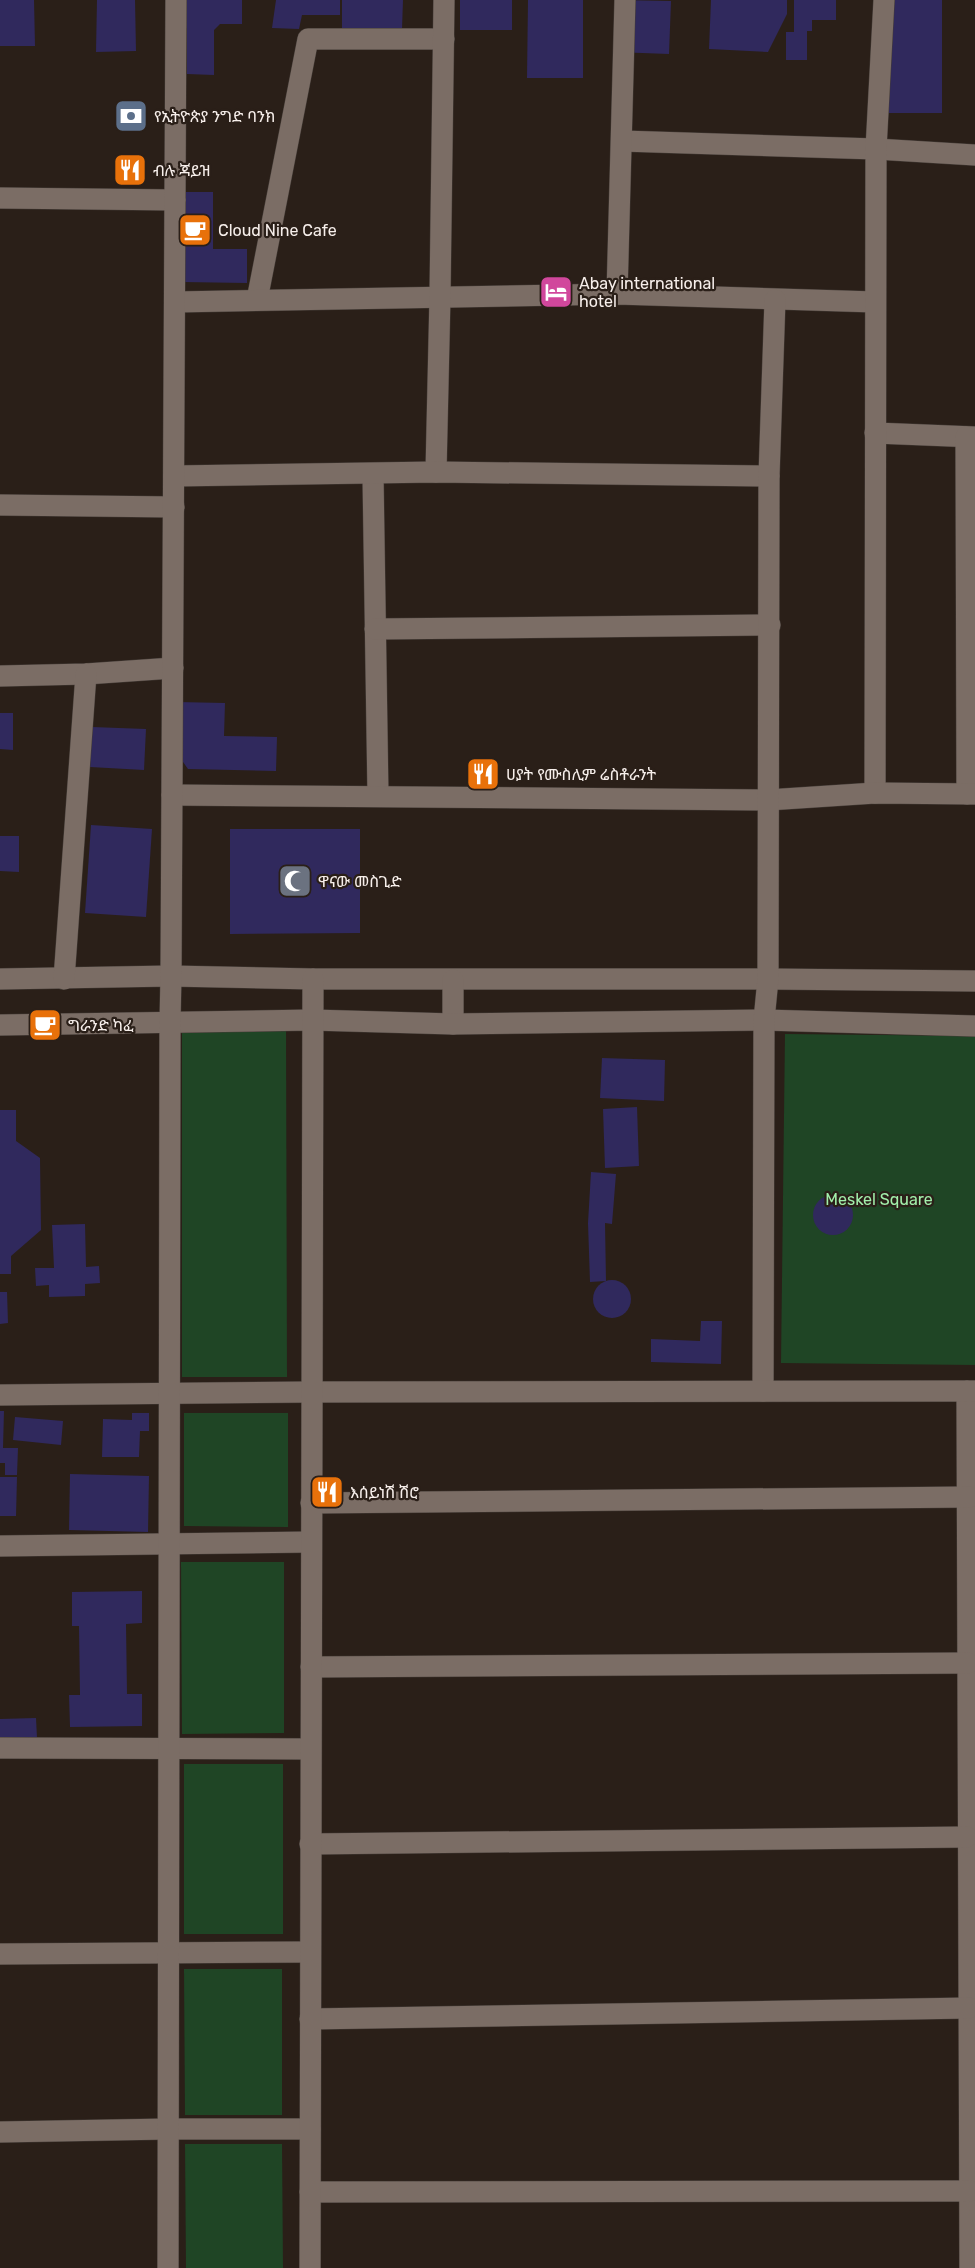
<svg xmlns="http://www.w3.org/2000/svg" width="975" height="2268" font-family="Rubik,'Noto Sans Ethiopic',sans-serif">
	<rect width="100%" height="100%" fill="#2a1f18"/>
	<g fill="#1f4525">
		<polygon points="286,1024 287,1377 182,1377 182,1025"/>
		<polygon points="785,1034 975,1036 975,1365 781,1363"/>
		<polygon points="184,1413 288,1413 288,1527 184,1526"/>
		<polygon points="181,1562 284,1562 284,1733 182,1734"/>
		<rect x="184" y="1764" width="99" height="170"/>
		<polygon points="184,1969 282,1969 282,2115 185,2115"/>
		<polygon points="185,2144 282,2144 283,2268 186,2268"/>
	</g>
	<g fill="#30295d">
		<polygon points="0,0 34,0 35,46 0,46"/>
		<polygon points="97,0 135,0 136,51 96,52"/>
		<polygon points="182,0 242,0 242,24 220,24 214,30 214,75 187,74 187,28 182,28"/>
		<polygon points="276,0 340,0 340,15 302,15 299,29 272,28"/>
		<polygon points="342,0 403,0 402,29 342,30"/>
		<rect x="460" y="0" width="52" height="30"/>
		<polygon points="528,0 583,0 583,78 527,78"/>
		<polygon points="617,0 671,1 669,54 615,52"/>
		<polygon points="711,0 787,0 787,14 768,52 709,49"/>
		<polygon points="794,0 836,0 836,20 812,20 812,31 807,31 807,60 786,60 786,32 794,32"/>
		<polygon points="893,0 942,0 942,113 883,113"/>
		<polygon points="182,192 213,192 213,249 247,249 247,283 182,282"/>
		<polygon points="177,702 225,703 224,736 277,737 276,771 188,769 176,752"/>
		<polygon points="0,713 13,713 13,750 0,749"/>
		<polygon points="92,727 146,729 144,770 90,767"/>
		<polygon points="91,825 152,829 146,917 85,913"/>
		<polygon points="230,829 360,829 360,933 230,934"/>
		<polygon points="0,836 19,836 19,872 0,871"/>
		<polygon points="602,1058 665,1060 664,1101 600,1098"/>
		<polygon points="637,1107 639,1166 605,1168 603,1109"/>
		<polygon points="0,1110 16,1110 16,1141 40,1158 41,1230 11,1256 11,1274 0,1274"/>
		<polygon points="591,1172 616,1174 612,1224 605,1223 606,1281 590,1282 588,1223"/>
		<circle cx="833" cy="1215" r="20"/>
		<polygon points="85,1224 86,1267 99,1266 100,1283 85,1284 85,1296 49,1297 49,1285 36,1286 35,1268 54,1268 52,1225"/>
		<circle cx="612" cy="1299" r="19"/>
		<polygon points="0,1292 7,1292 8,1323 0,1324"/>
		<polygon points="701,1321 722,1321 721,1364 651,1362 651,1339 700,1341"/>
		<polygon points="0,1411 4,1411 3,1448 18,1448 17,1475 5,1475 5,1463 0,1463"/>
		<polygon points="132,1413 149,1413 149,1431 140,1431 139,1457 102,1457 103,1419 132,1420"/>
		<polygon points="15,1417 63,1421 61,1445 13,1440"/>
		<polygon points="70,1474 149,1476 148,1532 69,1530"/>
		<polygon points="0,1477 17,1477 16,1516 0,1516"/>
		<polygon points="142,1591 142,1623 126,1624 127,1694 142,1694 142,1726 70,1727 69,1695 80,1695 79,1626 72,1626 72,1592"/>
		<polygon points="36,1718 37,1738 0,1738 0,1719"/>
	</g>
	<g fill="none" stroke-linecap="round" stroke-linejoin="round">
		<defs>
			<g id="minor">
				<polyline points="622,141 876,149 975,155"/>
				<polyline points="0,198 175,200"/>
				<polyline points="617,294 625,0"/>
				<polyline points="257,300 308,39 444,39"/>
				<polyline points="175,302 617,294 875,302"/>
				<polyline points="875,433 975,437"/>
				<polyline points="966,437 967,794"/>
				<polyline points="436,472 440,296 444,0"/>
				<polyline points="373,475 378,796"/>
				<polyline points="174,476 436,472 769,476"/>
				<polyline points="0,505 174,507"/>
				<polyline points="375,629 770,625"/>
				<polyline points="0,676 86,674 173,668"/>
				<polyline points="875,793 876,149 884,0"/>
				<polyline points="172,795 768,800 875,793 975,794"/>
				<polyline points="0,979 171,976 313,979 768,979 975,981"/>
				<polyline points="64,979 86,674"/>
				<polyline points="453,980 453,1024"/>
				<polyline points="0,1025 312,1020 453,1024 764,1020 975,1026"/>
				<polyline points="763,1391 764,1020 768,979 769,476 775,300"/>
				<polyline points="967,1391 970,2268"/>
				<polyline points="0,1395 311,1392 975,1391"/>
				<polyline points="311,1503 969,1497"/>
				<polyline points="0,1546 311,1542"/>
				<polyline points="311,1667 968,1663"/>
				<polyline points="0,1748 310,1749"/>
				<polyline points="310,1844 967,1837"/>
				<polyline points="0,1954 310,1952"/>
				<polyline points="310,2019 969,2008"/>
				<polyline points="0,2132 168,2129 310,2129"/>
				<polyline points="310,2192 969,2191"/>
				<polyline points="168,2268 170,1022 171,976 176,0"/>
				<polyline points="310,2268 313,979"/>
			</g>
		</defs>
		<use href="#minor" stroke="#443c37" stroke-width="22"/>
		<use href="#minor" stroke="#7b6d65" stroke-width="21"/>
	</g>
	<defs>
		<symbol id="bank-square" viewBox="-11 -11 22 22"><rect x="-9" y="-9" width="18" height="18" rx="4" fill="#5c6f8a" stroke="#2a1f18"/><path d="M-6-4H6V4H-6ZM0-2.3a2.3 2.3 0 1 0 0 4.6a2.3 2.3 0 1 0 0-4.6Z" fill="#fff"/></symbol>
		<symbol id="restaurant-square" viewBox="-11 -11 22 22"><rect x="-9" y="-9" width="18" height="18" rx="4" fill="#e8710a" stroke="#2a1f18"/><path d="M-5-6h1v4h1v-4h1v4h1v-4h1v5L-1.5 .5V6h-2V.5L-5-1ZM5-6V6H3V1.5H1.5Q1.5-4 5-6Z" fill="#fff"/></symbol>
		<symbol id="cafe-square" viewBox="-11 -11 22 22"><rect x="-9" y="-9" width="18" height="18" rx="4" fill="#e8710a" stroke="#2a1f18"/><path d="M-5.5-4.5H6V0H3Q3 3.5 0 3.5H-2.5Q-5.5 3.5-5.5 0ZM3-3.2v2h1.7v-2ZM-6 4.5H4V6H-6Z" fill="#fff"/></symbol>
		<symbol id="hotel-square" viewBox="-11 -11 22 22"><rect x="-9" y="-9" width="18" height="18" rx="4" fill="#d1479c" stroke="#2a1f18"/><path d="M-6-4.5h1.5V1H6V5H4.5V3h-9V5H-6ZM-4 0a1.8 1.8 0 1 1 3.6 0ZM.5 0V-2.5h3Q6-2.5 6 0Z" fill="#fff"/></symbol>
		<symbol id="mosque-square" viewBox="-11 -11 22 22"><rect x="-9" y="-9" width="18" height="18" rx="4" fill="#6b7280" stroke="#2a1f18"/><path d="M3.5-4.9A6 6 0 1 0 3.5 4.9A5 5 0 1 1 3.5-4.9Z" fill="#fff"/></symbol>
	</defs>
	<g fill-rule="evenodd">
		<use href="#bank-square" x="112" y="97" width="38" height="38"/>
		<use href="#restaurant-square" x="111" y="151" width="38" height="38"/>
		<use href="#cafe-square" x="176" y="211" width="38" height="38"/>
		<use href="#hotel-square" x="537" y="273" width="38" height="38"/>
		<use href="#restaurant-square" x="464" y="755" width="38" height="38"/>
		<use href="#mosque-square" x="276" y="862" width="38" height="38"/>
		<use href="#cafe-square" x="26" y="1006" width="38" height="38"/>
		<use href="#restaurant-square" x="308" y="1473" width="38" height="38"/>
	</g>
	<g text-anchor="middle" dominant-baseline="central" stroke-width="4.5" stroke-linejoin="round" paint-order="stroke">
		<g font-size="16" fill="#f7efeb" stroke="#2a1f18" text-anchor="start">
			<text x="154" y="116">የኢትዮጵያ ንግድ ባንክ</text>
			<text x="153" y="170">ብሉ ጃይዝ</text>
			<text x="218" y="230">Cloud Nine Cafe</text>
			<text x="579" y="283">Abay international<tspan x="579" dy="18">hotel</tspan></text>
			<text x="506" y="774">ሀያት የሙስሊም ሬስቶራንት</text>
			<text x="318" y="881">ዋናው መስጊድ</text>
			<text x="68" y="1025">ግራንድ ካፈ</text>
			<text x="350" y="1492">እሰይነሽ ሽሮ</text>
		</g>
		<g font-size="16" fill="#a2efab" stroke="#2a1f18">
			<text x="879" y="1199">Meskel Square</text>
		</g>
	</g>
</svg>
